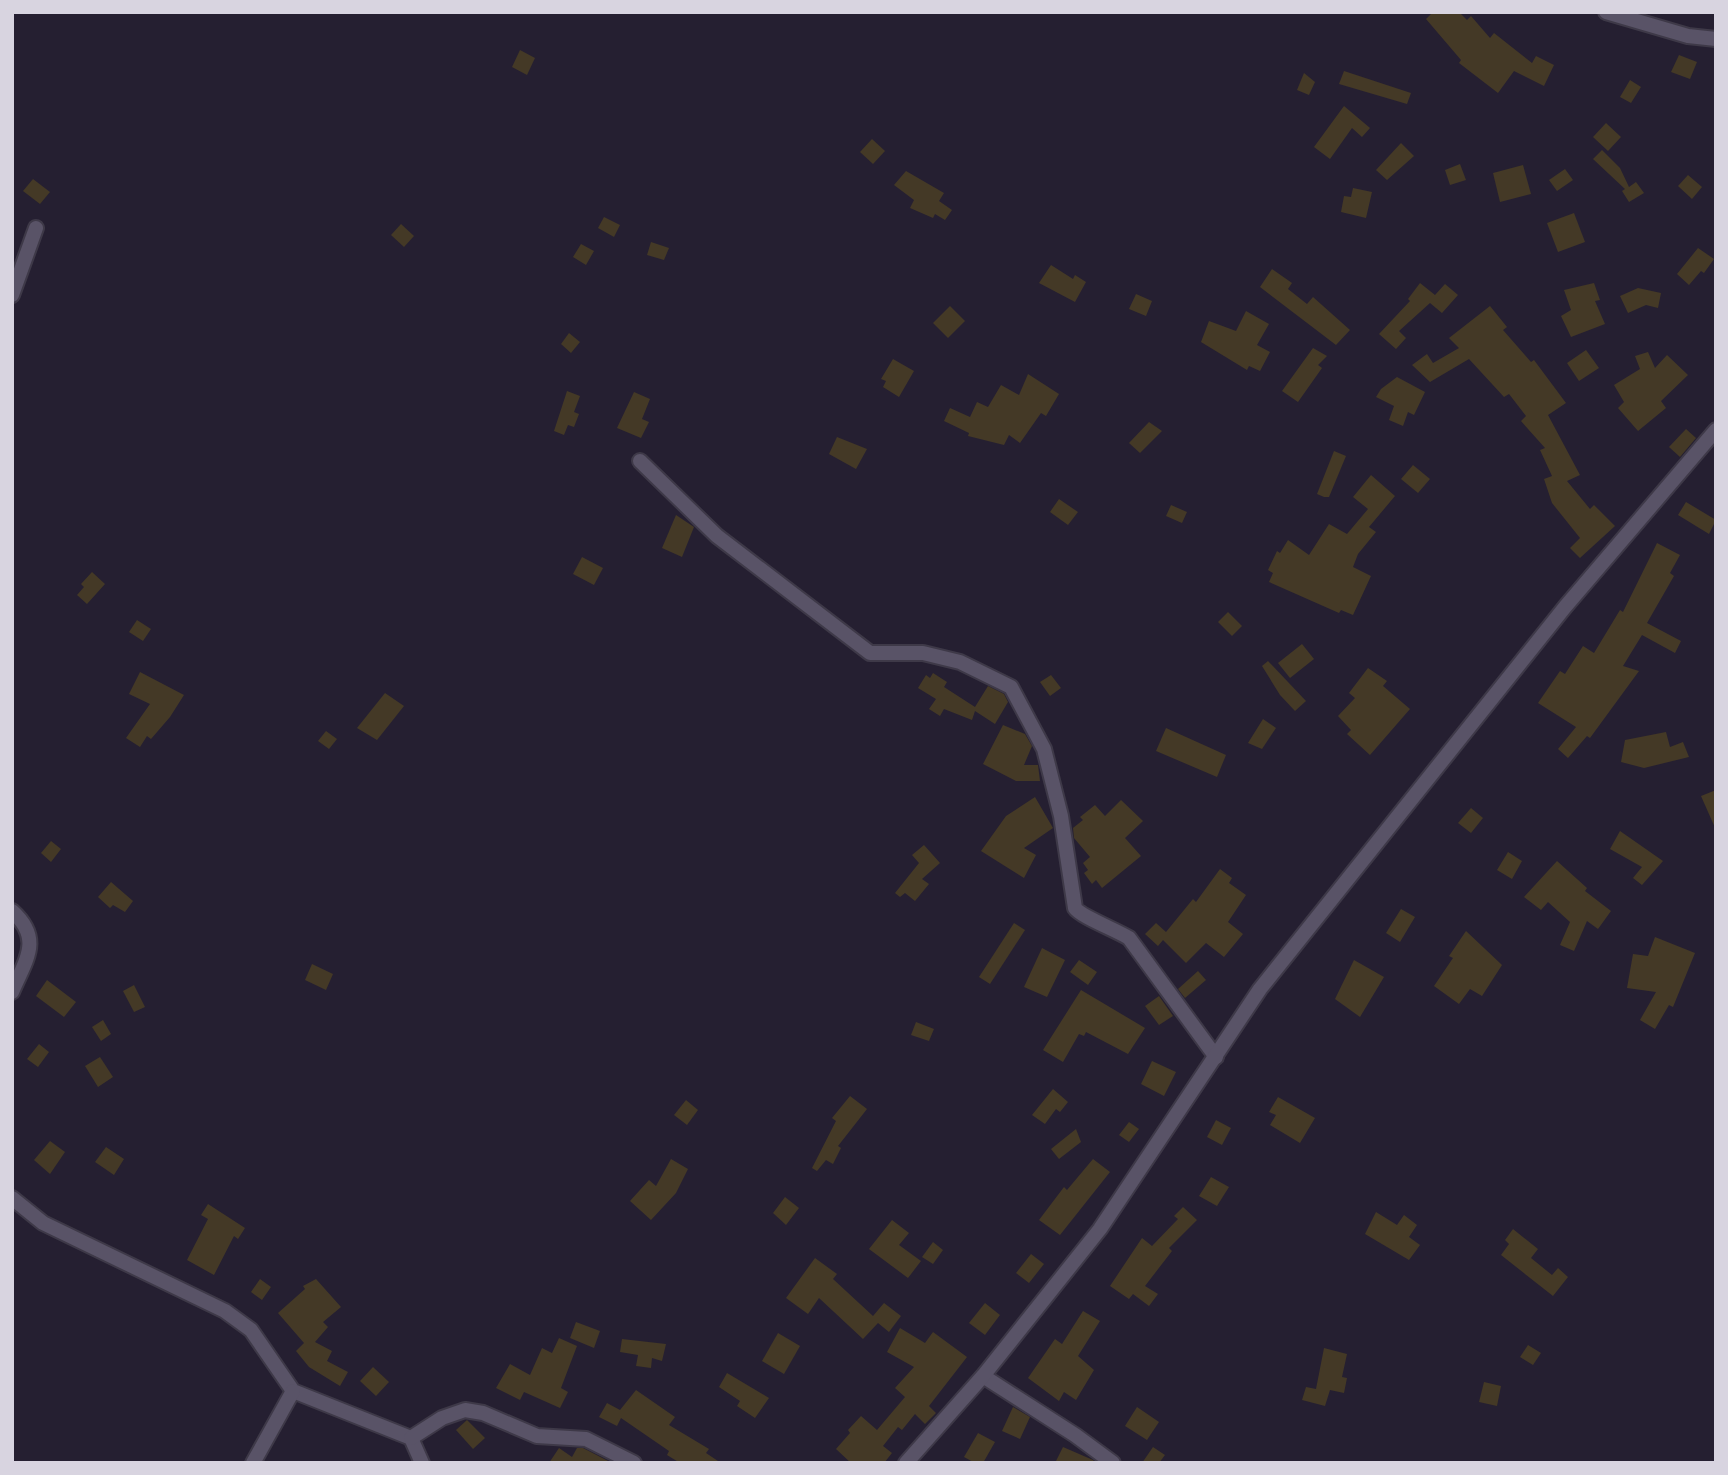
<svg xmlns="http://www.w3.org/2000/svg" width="1728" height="1475" font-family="'Golos Text',sans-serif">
	<rect width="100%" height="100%" fill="#251f31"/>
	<g fill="#443926">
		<polygon points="1433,12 1459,12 1467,20 1471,16 1490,38 1494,33 1532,63 1536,56 1554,65 1544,86 1514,71 1498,93 1459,63 1461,60 1426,19"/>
		<polygon points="520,50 535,58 527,75 512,67"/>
		<polygon points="1679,55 1697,62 1690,79 1671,72"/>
		<polygon points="1344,71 1411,93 1407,104 1339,84"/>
		<polygon points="1304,73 1315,82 1309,95 1297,90"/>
		<polygon points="1630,80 1641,87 1631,103 1620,97"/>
		<polygon points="1344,106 1370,128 1362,137 1352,128 1330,159 1314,147"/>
		<polygon points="1606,123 1621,137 1608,151 1593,137"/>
		<polygon points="872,139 885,151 873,164 860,152"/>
		<polygon points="1401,143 1414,156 1387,180 1376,170"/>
		<polygon points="1602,150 1620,168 1629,187 1636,182 1644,193 1629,202 1622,191 1625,189 1593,159"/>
		<polygon points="1460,164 1466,180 1450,185 1445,170"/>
		<polygon points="1523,165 1531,194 1500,202 1493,173"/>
		<polygon points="1565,169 1573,180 1557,191 1549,180"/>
		<polygon points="906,171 944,193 939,201 952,210 945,220 935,214 933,218 910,208 914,200 894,185"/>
		<polygon points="1688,175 1702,187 1692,199 1678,186"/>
		<polygon points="33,179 50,192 40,204 23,191"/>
		<polygon points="1353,188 1372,192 1366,218 1341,212 1344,196 1351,197"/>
		<polygon points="1574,213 1585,242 1558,252 1547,223"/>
		<polygon points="604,217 620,225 614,237 598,228"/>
		<polygon points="401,224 414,236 404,247 391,235"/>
		<polygon points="651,242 669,248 664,260 647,255"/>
		<polygon points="581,244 594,251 586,265 573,257"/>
		<polygon points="1698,248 1714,259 1704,273 1701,271 1689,285 1677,274"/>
		<polygon points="1051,265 1073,279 1075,275 1086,282 1075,302 1039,283"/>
		<polygon points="1272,269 1292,283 1288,289 1307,304 1313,297 1350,330 1336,345 1260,287"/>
		<polygon points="1420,283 1435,295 1445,284 1458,295 1442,313 1430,303 1399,331 1406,338 1396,349 1379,334 1410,301 1408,299"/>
		<polygon points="1594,283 1600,300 1595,301 1605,324 1571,337 1561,316 1571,310 1564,290"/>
		<polygon points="1638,288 1661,293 1658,308 1646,305 1628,313 1620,296"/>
		<polygon points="1136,294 1152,301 1146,316 1129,309"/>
		<polygon points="950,306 965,321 948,338 933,323"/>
		<polygon points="1490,306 1507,327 1503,330 1531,362 1534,360 1566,403 1548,415 1580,475 1567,481 1590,509 1594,505 1615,526 1580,558 1570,548 1580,538 1552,503 1544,479 1552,476 1540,450 1545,448 1521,421 1526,416 1509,394 1504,397 1469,359 1430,382 1412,365 1427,354 1433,363 1459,348 1449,338"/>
		<polygon points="1246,311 1269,324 1257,345 1270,352 1260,371 1249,366 1247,370 1201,342 1209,321 1236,331"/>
		<polygon points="569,333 580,342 571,353 561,344"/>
		<polygon points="1313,348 1327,356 1318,365 1322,368 1298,402 1282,391"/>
		<polygon points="1586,350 1599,368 1579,381 1567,363"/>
		<polygon points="1648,352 1655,368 1667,355 1688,375 1661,401 1666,408 1638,431 1618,408 1624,402 1614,385 1640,369 1635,356"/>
		<polygon points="893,359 914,371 899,397 883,387 886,381 881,379"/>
		<polygon points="1028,374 1059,394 1046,416 1041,413 1020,443 1009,435 1004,445 968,436 969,433 944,421 950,408 970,417 977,402 988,407 1001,385 1019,395"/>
		<polygon points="1397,377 1425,392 1414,415 1408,412 1403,426 1389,420 1394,406 1376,397 1381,389"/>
		<polygon points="567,391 580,396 574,412 579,414 574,427 568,425 564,435 554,431"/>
		<polygon points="634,392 650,399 642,419 649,422 641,438 617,428"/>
		<polygon points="1149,422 1162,431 1140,453 1129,443"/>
		<polygon points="1686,429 1696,438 1680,457 1669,447"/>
		<polygon points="837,437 867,449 856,469 829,454"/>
		<polygon points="1334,451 1346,456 1329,497 1324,497 1317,494"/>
		<polygon points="1413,465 1430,479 1418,493 1401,479"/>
		<polygon points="1371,475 1395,496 1369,527 1376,532 1358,554 1353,567 1371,576 1353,615 1341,610 1339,613 1269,582 1273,573 1268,570 1277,551 1280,553 1288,540 1309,555 1329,524 1347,534 1368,509 1353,497"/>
		<polygon points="1059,499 1078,512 1068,525 1050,512"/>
		<polygon points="1686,502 1716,520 1709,534 1678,515"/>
		<polygon points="1171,505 1187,512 1182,523 1166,516"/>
		<polygon points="676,515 694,527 682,557 662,548"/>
		<polygon points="1657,543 1680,555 1670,573 1674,576 1647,623 1681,641 1675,653 1642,635 1623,666 1639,671 1590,738 1587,736 1568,758 1558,749 1576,727 1538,703 1560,671 1565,674 1583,646 1594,653 1620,610 1623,612"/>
		<polygon points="582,557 603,568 594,585 573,574"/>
		<polygon points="92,572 105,584 87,604 77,595 84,587 81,584"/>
		<polygon points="1228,612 1242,626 1232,636 1218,622"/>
		<polygon points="137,620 151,629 143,641 129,632"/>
		<polygon points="1302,644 1314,659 1290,678 1278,663"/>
		<polygon points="1268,661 1306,701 1295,711 1280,695 1262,666"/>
		<polygon points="1368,668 1387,681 1383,686 1410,709 1370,755 1347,734 1351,730 1338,716 1355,698 1349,693"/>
		<polygon points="140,672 184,695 170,717 151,739 147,736 140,747 126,738 150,704 129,694"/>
		<polygon points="933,673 947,682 944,687 975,707 988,686 1004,694 1008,702 995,724 975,711 972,720 944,709 940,716 929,709 936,699 918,688 926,675 930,678"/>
		<polygon points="1051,675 1061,688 1050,696 1040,682"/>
		<polygon points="385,693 404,706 377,740 357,728"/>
		<polygon points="1263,719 1276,728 1262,749 1248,743"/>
		<polygon points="1003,725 1025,734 1032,746 1024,765 1038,765 1040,781 1016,781 983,764"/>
		<polygon points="1166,728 1226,755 1217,777 1156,751"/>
		<polygon points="326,731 337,739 329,749 318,741"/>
		<polygon points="1666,732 1670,747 1683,742 1689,757 1644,768 1621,762 1625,740"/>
		<polygon points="1716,790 1716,830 1701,796"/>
		<polygon points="1035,797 1053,828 1024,848 1036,855 1024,878 981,851 1006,816"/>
		<polygon points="1121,800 1143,821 1125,838 1141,856 1102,888 1096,880 1092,884 1084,873 1088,870 1083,863 1090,857 1074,838 1073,828 1083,820 1080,817 1095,805 1105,816"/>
		<polygon points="1471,808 1483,818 1471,833 1458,823"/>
		<polygon points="1620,831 1663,861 1642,885 1633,878 1642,867 1610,849"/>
		<polygon points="51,841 61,849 51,862 41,853"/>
		<polygon points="924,845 940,863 922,879 929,884 915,901 905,893 900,897 895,893 919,863 912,855"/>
		<polygon points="1508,852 1522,861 1512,879 1497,870"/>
		<polygon points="1557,861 1587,888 1585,891 1611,911 1598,929 1587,921 1574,951 1560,945 1570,922 1548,902 1541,910 1524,897"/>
		<polygon points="1220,869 1232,878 1229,883 1246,895 1228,922 1243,934 1224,957 1206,943 1186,963 1163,940 1158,946 1145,934 1156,923 1166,932 1193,899 1196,902"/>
		<polygon points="111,882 133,901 125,912 113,905 110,908 98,897"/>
		<polygon points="1401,909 1415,917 1400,942 1386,933"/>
		<polygon points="1014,923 1025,930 990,984 979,977"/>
		<polygon points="1466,931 1502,965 1482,996 1470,989 1459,1004 1434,986 1453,958 1449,956"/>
		<polygon points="1655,937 1695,953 1673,1007 1669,1005 1655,1029 1640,1020 1656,992 1627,988 1633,954 1648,956"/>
		<polygon points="1042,948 1065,960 1047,997 1024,987"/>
		<polygon points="1079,960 1097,972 1088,985 1070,972"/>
		<polygon points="1354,960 1384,977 1360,1017 1335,999"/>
		<polygon points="312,964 333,974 326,990 305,980"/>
		<polygon points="1198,971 1206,980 1185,998 1178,989"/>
		<polygon points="47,980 76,1002 64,1017 36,996"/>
		<polygon points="134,985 145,1007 134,1012 123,991"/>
		<polygon points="1081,990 1145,1028 1128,1054 1086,1032 1084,1036 1079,1034 1063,1062 1043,1050"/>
		<polygon points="1159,996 1173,1016 1159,1025 1145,1006"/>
		<polygon points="103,1020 111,1034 101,1041 92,1027"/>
		<polygon points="916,1022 934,1029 929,1041 911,1035"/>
		<polygon points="39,1044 49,1052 38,1067 27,1059"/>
		<polygon points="100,1057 113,1077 98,1087 85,1066"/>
		<polygon points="1152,1061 1176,1072 1164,1096 1141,1084"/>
		<polygon points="1053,1089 1068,1102 1060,1112 1056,1109 1045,1124 1032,1115"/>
		<polygon points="850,1096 867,1109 838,1146 841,1148 833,1164 826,1160 817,1171 812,1168 836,1121 832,1118"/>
		<polygon points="1278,1097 1315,1118 1300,1143 1270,1125 1276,1115 1269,1112"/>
		<polygon points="686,1100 698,1110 687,1125 674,1115"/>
		<polygon points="1216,1120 1231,1128 1222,1145 1207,1137"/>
		<polygon points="1129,1122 1139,1129 1129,1142 1119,1135"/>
		<polygon points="1076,1129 1081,1142 1059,1159 1051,1149"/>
		<polygon points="50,1141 65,1152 50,1174 34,1160"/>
		<polygon points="106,1147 124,1159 114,1175 95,1162"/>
		<polygon points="671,1159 688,1169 676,1193 651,1220 630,1201 649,1180 656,1186"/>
		<polygon points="1093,1159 1110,1172 1060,1235 1039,1220 1064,1187 1067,1190"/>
		<polygon points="1211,1177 1229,1187 1217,1206 1199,1196"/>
		<polygon points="785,1197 799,1208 786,1225 773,1213"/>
		<polygon points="208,1204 245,1228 238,1239 234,1236 214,1275 187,1260 208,1219 201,1215"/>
		<polygon points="1183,1207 1197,1220 1169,1248 1172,1251 1145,1286 1158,1294 1149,1306 1133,1294 1129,1299 1110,1286 1142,1238 1152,1246 1178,1219 1174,1216"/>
		<polygon points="1376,1212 1397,1225 1404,1215 1417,1225 1409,1237 1420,1245 1409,1260 1365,1234"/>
		<polygon points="892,1220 909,1233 899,1245 921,1261 908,1278 869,1249"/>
		<polygon points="1513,1229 1538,1249 1531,1258 1552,1275 1558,1268 1568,1277 1553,1296 1501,1255 1509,1244 1505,1240"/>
		<polygon points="933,1242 943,1250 933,1264 922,1257"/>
		<polygon points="1031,1254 1044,1264 1029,1283 1016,1273"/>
		<polygon points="815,1258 837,1274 833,1279 873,1316 884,1303 901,1316 889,1332 878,1323 863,1339 819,1298 808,1314 786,1298"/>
		<polygon points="260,1279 271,1287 262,1300 251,1292"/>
		<polygon points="316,1279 341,1307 323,1322 328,1327 315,1342 332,1351 327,1361 348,1372 340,1386 309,1367 296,1351 304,1343 278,1313 305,1289 303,1286"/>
		<polygon points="985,1303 1000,1315 985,1335 969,1323"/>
		<polygon points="1083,1311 1100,1321 1078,1356 1094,1370 1076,1400 1064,1392 1059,1401 1028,1378 1055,1339 1062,1344"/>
		<polygon points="576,1322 600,1331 594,1348 570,1338"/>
		<polygon points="900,1328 925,1343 933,1332 967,1357 929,1406 936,1413 925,1424 915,1414 902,1430 898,1427 883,1446 892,1453 884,1463 851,1463 836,1449 850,1433 848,1430 861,1416 877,1430 905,1397 895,1388 914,1367 887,1352"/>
		<polygon points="778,1333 800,1346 784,1374 762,1361"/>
		<polygon points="559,1338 577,1346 561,1388 568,1392 560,1408 524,1392 520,1400 496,1388 510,1364 530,1375 542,1348 552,1353"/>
		<polygon points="622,1339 666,1344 662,1361 652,1358 651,1368 636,1366 638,1355 620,1352"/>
		<polygon points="1528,1345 1541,1353 1533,1365 1520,1357"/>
		<polygon points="1324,1348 1347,1354 1342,1377 1347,1378 1344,1393 1330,1390 1325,1406 1302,1400 1306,1387 1316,1389"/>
		<polygon points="373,1367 389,1382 376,1396 360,1381"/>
		<polygon points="727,1373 769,1398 755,1418 737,1406 740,1401 719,1387"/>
		<polygon points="1484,1382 1501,1386 1497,1406 1479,1402"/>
		<polygon points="636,1390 675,1417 669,1425 709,1449 706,1453 721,1463 680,1463 667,1455 669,1451 621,1418 617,1426 599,1417 607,1403 620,1410"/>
		<polygon points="1013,1407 1030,1417 1020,1439 1002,1431"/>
		<polygon points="1137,1407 1159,1422 1147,1440 1125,1426"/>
		<polygon points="467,1420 485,1438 473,1449 456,1430"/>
		<polygon points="978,1433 995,1442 983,1463 975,1463 964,1457"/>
		<polygon points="1063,1447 1093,1460 1096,1463 1055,1463"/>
		<polygon points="1153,1447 1165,1455 1159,1463 1142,1463"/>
		<polygon points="559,1448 572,1457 577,1448 583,1448 612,1463 549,1463"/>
	</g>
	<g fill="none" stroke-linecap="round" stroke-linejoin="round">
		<defs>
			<g id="minor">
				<polyline points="1606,12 1688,36 1716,39"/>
				<polyline points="12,295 36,228"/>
				<path d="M640 461 717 536 870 653H923L960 662 1011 687 1044 749 1061 816 1075 908C1080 916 1116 930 1129 938L1216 1057"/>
				<path d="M12 911C43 939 26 959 12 992"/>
				<polyline points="12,1198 43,1223 225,1311 251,1330 293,1391 411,1438 422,1463"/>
				<polyline points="983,1376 1075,1435 1113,1463"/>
				<polyline points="411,1438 442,1418 465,1410 483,1413 537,1436 586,1439 634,1463"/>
				<polyline points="253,1463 293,1391"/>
				<polyline points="906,1463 983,1376 1100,1229 1260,989 1565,607 1716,430"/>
			</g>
		</defs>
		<use href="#minor" stroke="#3e3948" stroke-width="18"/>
		<use href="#minor" stroke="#595367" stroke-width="14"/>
	</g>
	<rect width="1728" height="1475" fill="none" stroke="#d8d4e0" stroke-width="28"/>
</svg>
